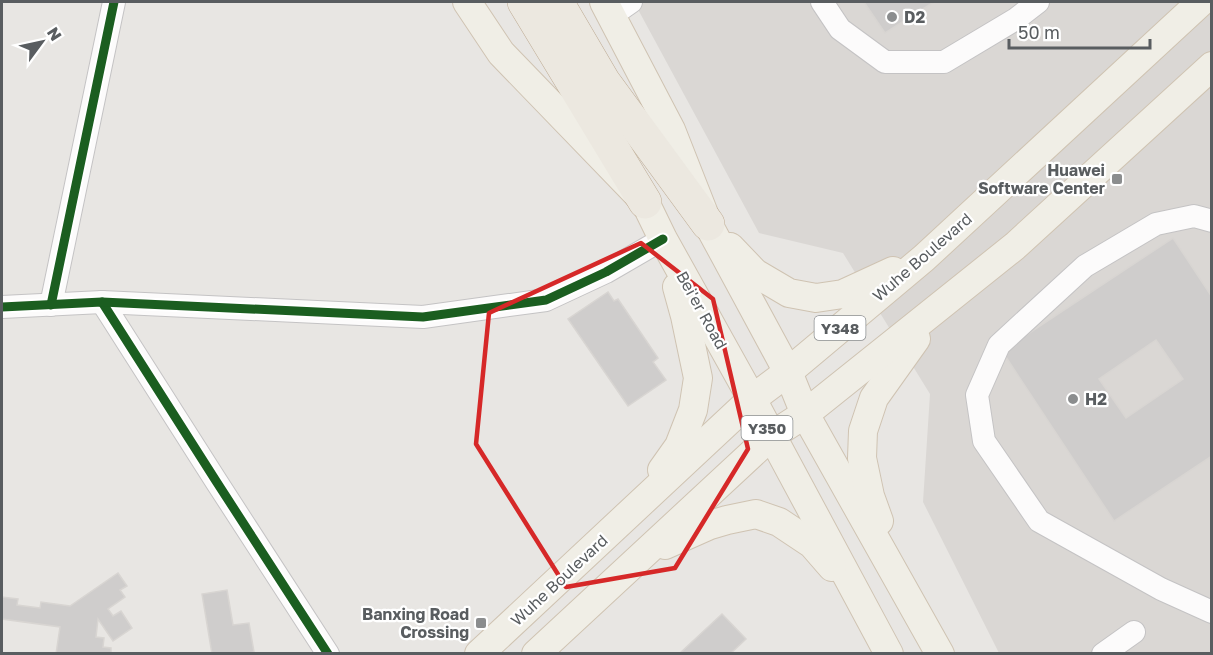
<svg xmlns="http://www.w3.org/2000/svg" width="1213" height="655" font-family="'Golos Text',sans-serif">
	<rect width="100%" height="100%" fill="#e8e6e3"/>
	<polygon fill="#dad7d4" points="634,2 1211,2 1211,653 999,653 923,502 930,394 843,253 759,233"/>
	<g fill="#cfcdcc" stroke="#d8d5d2" stroke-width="1.5" fill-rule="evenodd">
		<polygon points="864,2 934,2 885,33"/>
		<path d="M1173 238 1212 297V456L1114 521 1002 351ZM1156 340 1183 379 1126 418 1099 379Z"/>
		<polygon points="608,292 614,301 618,299 658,358 653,362 666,380 628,406 568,319"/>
		<polygon points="118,573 127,586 120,590 125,597 108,609 113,616 121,611 132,628 113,641 98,619 96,637 104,638 103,647 111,648 111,654 56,654 60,627 2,619 2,597 18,599 17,605 40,608 41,602 70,606"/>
		<polygon points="227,590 233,625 249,623 254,652 245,654 212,654 202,594"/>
		<polygon points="722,614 746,639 730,654 679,654"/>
	</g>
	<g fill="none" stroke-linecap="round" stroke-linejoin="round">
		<defs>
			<g id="minor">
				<polyline points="822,2 840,29 885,62 944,62 1016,19 1038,2"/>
				<polyline points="611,16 631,2"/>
				<polyline points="1212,221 1194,216 1156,224 1085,266 999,345 977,395 984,441 1039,521 1161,589 1212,612"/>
				<polyline points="102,302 216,481 328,654"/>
				<polyline points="51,305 114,2"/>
				<polyline points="2,307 102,302 423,317 546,300 606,272 663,239"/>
				<polyline points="1103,654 1134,632"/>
			</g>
			<g id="major">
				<polyline points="467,2 501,53 645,202 663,239 752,399 889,654"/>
				<polyline points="604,2 671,130 708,224 788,372 805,414 940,654"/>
				<polyline points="730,247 755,273 789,293 816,298 843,294 893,271"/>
				<polyline points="662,470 679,446 693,410 698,378 685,316 677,287"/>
				<polyline points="879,521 870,496 862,458 863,431 874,398 916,339"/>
				<polyline points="665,545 710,525 727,520 756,514 779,522 812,544 832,567"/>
				<polyline points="479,654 752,399 788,372 924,258 1201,2"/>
				<polyline points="536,654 771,436 805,414 1015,246 1212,66"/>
			</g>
			<g id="highway">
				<polyline points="524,2 645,202"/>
				<polyline points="557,2 604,82 708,224"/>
			</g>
		</defs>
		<use href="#minor" stroke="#c4c3c4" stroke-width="24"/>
		<use href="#major" stroke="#cfc3b2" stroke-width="30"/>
		<use href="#highway" stroke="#beab93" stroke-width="34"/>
		<use href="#minor" stroke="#fcfbfb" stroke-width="22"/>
		<use href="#major" stroke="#f0eee6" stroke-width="28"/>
		<use href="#highway" stroke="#ece8e0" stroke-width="33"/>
		<defs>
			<g id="cycleway">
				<polyline points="102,302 216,481 328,654"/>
				<polyline points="51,305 114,2"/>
				<polyline points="2,307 102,302 423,317 546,300 606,272 663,239"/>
			</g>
		</defs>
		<use href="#cycleway" stroke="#fff" stroke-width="13"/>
		<use href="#cycleway" stroke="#1b5e20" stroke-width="9"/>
	</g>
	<path fill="none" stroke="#d62828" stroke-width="4.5" stroke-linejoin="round" d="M641 243 713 299 748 449 675 568 566 587 476 444 489 313Z"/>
	<g fill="#8b8d8e" stroke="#fff" stroke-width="2">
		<circle cx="892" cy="17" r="6"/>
		<rect x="1111" y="173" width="12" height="12" rx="3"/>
		<circle cx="1073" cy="399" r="6"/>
		<rect x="475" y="617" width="12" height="12" rx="3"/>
	</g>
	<g text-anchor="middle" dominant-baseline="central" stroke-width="4.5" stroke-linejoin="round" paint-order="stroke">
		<g fill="#fff" stroke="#8b8e90" stroke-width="1.5">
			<rect x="814.5" y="316" width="51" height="24" rx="4.5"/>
			<rect x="741.5" y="416" width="51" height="24" rx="4.5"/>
		</g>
		<g font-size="15" font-weight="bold" fill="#595d60">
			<text x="840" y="328">Y348</text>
			<text x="767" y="428">Y350</text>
		</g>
		<g font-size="16" font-weight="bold" fill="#595d60" stroke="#fff" text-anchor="start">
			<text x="904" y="17">D2</text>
			<text x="1105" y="170" text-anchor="end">Huawei<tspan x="1105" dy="18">Software Center</tspan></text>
			<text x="1085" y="399">H2</text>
			<text x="469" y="614" text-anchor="end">Banxing Road<tspan x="469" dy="18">Crossing</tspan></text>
		</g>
		<g font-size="16" fill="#595d60" stroke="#fff">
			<text transform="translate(922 257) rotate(-41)">Wuhe Boulevard</text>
			<text transform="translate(702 310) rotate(61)">Bei'er Road</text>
			<text transform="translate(559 580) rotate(-43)">Wuhe Boulevard</text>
		</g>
	</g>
	<rect width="1213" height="655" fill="none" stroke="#595d60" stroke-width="6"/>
	<g transform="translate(42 42) rotate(57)" stroke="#ffffff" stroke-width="4.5" paint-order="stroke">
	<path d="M0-4.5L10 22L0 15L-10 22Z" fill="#595d60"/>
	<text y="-9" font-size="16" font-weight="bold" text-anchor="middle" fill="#595d60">N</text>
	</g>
	<path d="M1009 39v9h141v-9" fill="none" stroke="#595d60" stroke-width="3"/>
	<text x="1018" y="39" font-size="18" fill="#595d60" stroke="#ffffff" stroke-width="4.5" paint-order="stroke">50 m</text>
</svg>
